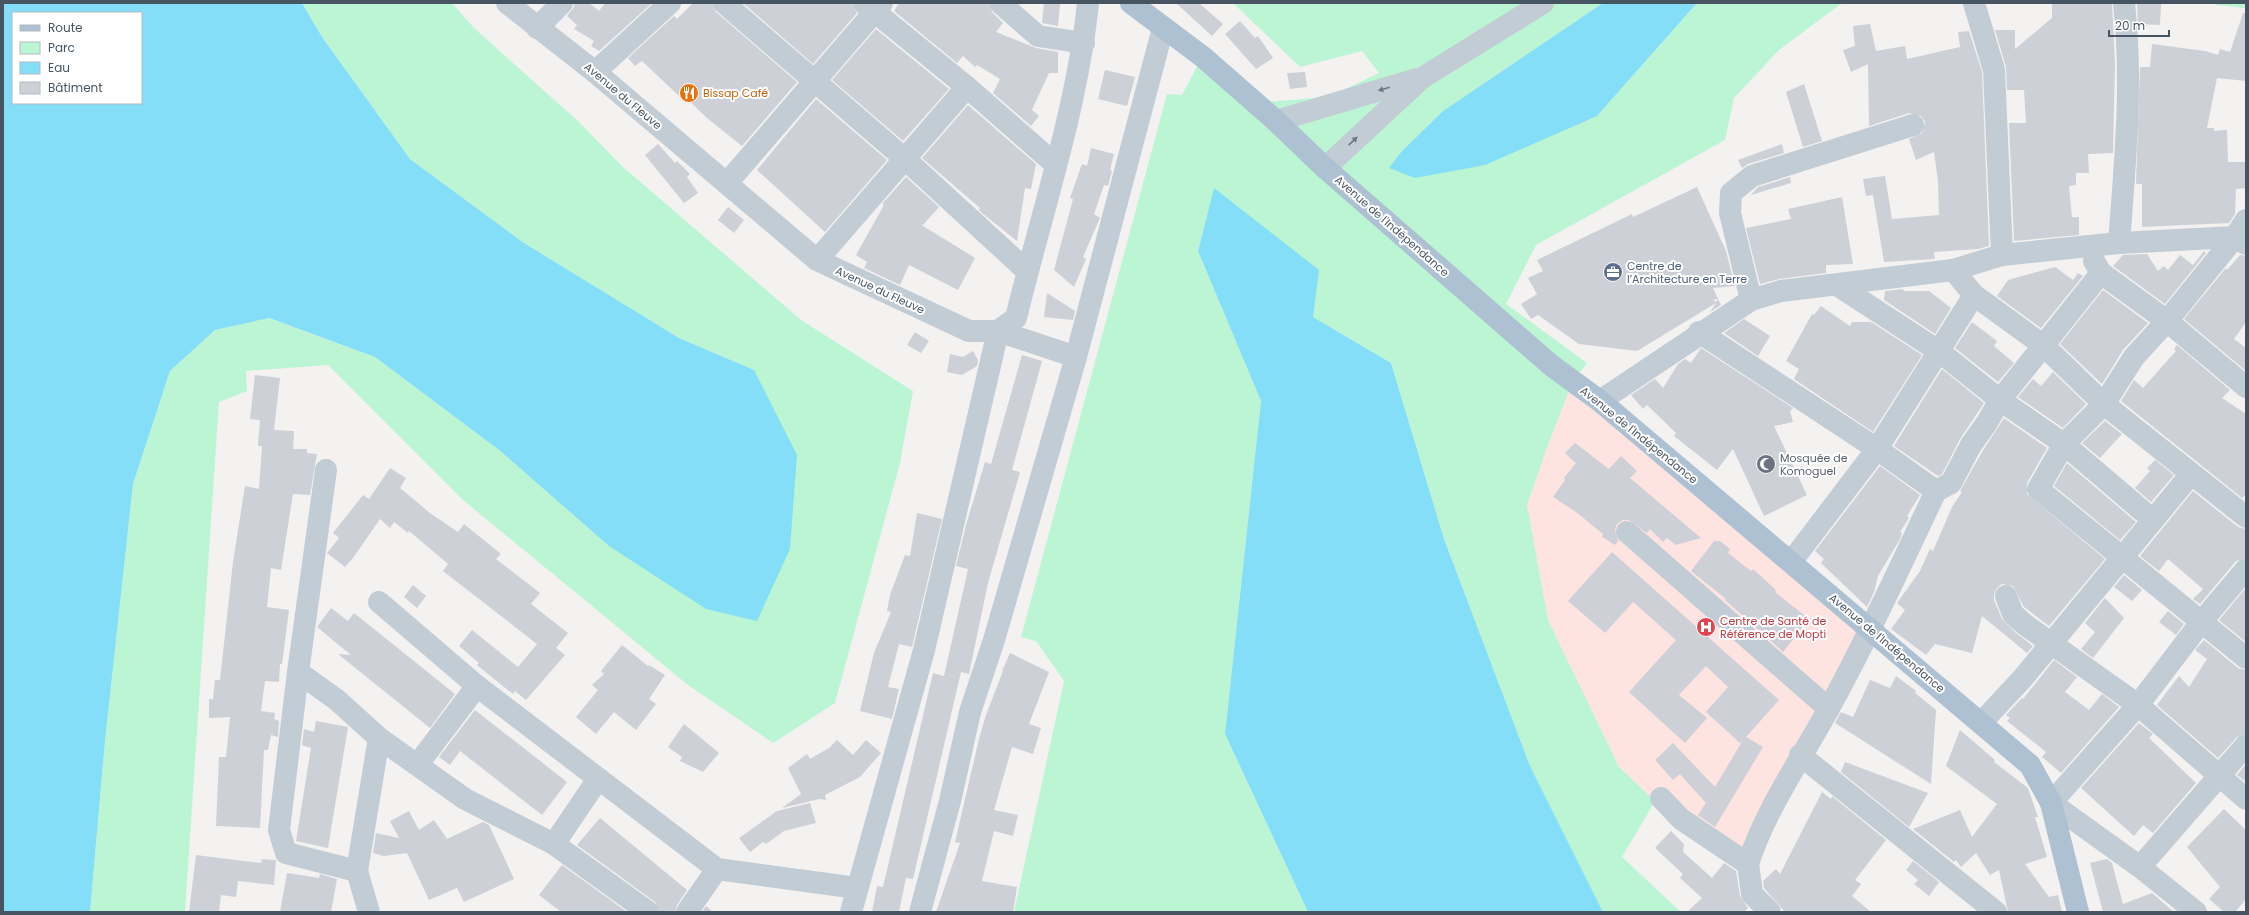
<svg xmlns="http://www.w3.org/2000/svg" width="2249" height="915" font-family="Poppins,sans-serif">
	<rect width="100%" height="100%" fill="#f4f1f1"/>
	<polygon fill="#fee4e1" points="1572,383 1868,634 1742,867 1655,801 1619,767 1548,620 1527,505 1548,445"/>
	<g fill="#bcf5d3">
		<polygon points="302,3 452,3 474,28 578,121 623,167 801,320 913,391 900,463 835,703 773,743 688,685 463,500 328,365 246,371 247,391 219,402 185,912 90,912 105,741 133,484 170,371 215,330 268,318 375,357 499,450 609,546 754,370 679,338 524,243 410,159 322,37"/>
		<polygon points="1233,3 1603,3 1443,111 1402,151 1597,116 1697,3 1842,3 1779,50 1734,98 1725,140 1536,245 1506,304 1587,363 1572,383 1548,445 1527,505 1548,620 1619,767 1655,801 1622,857 1681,912 1603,912 1530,766 1444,539 1391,363 1313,317 1214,188 1198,251 1261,401 1225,734 1308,912 1014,912 1064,681 1036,641 1021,637 1167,94 1182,95 1201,59 1251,103 1329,97 1379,73 1362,51 1300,67"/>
		<polygon points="2216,3 2246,3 2246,8 2216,5"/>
	</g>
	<g fill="#84def7" fill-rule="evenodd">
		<path d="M3 3H302L322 37 410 159 524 243 679 338 754 370 797 455 790 549 757 621 706 609 609 546 499 450 375 357 269 318 215 330 170 371 133 484 105 741 90 912H3ZM13 13H141V103H13Z"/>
		<polygon points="1603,3 1697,3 1597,116 1485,165 1415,178 1389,168 1402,151 1443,111"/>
		<polygon points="1214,188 1319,270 1313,317 1391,363 1444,539 1530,766 1603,912 1308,912 1225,734 1261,401 1198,251"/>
	</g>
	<g fill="#cdd0d7">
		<polygon points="574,3 589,3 599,11 605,3 652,3 599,51 591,46 594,41 574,29 577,25 567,16 574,7"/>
		<polygon points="693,3 712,3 716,12 797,82 742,146 707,118 681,93 679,96 642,61 635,66 628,58 674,16 677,19"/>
		<polygon points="743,3 852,3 857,13 813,64"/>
		<polygon points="899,3 988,3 992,12 1003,23 996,32 1036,48 1058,52 1058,73 1049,73 1032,110 1039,116 1031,126 993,93 1000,79 977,65 975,67 963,56 957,63 894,11"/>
		<polygon points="1044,3 1060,4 1058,26 1042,23"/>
		<polygon points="1176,3 1199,3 1223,24 1212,36"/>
		<polygon points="2052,3 2112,3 2115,63 2113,153 2088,154 2089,173 2076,173 2076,185 2069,186 2072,217 2079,217 2079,235 2014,241 2009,123 2026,123 2024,90 2007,90 2006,67 1995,30 2015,30 2015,49 2052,18"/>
		<polygon points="2137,3 2161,4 2160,25 2138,24"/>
		<polygon points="2243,13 2246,13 2246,81 2217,78 2207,128 2214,128 2214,131 2227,130 2228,162 2246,162 2246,188 2236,189 2235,214 2229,223 2142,227 2142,184 2136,184 2140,67 2150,67 2152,44 2205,51 2218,55 2220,49 2230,52"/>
		<polygon points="1240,21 1255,38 1258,36 1273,58 1256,69 1225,34"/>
		<polygon points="1870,24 1876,51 1905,46 1907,59 1960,47 1958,32 1969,31 1982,72 1989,246 1978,249 1934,252 1935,259 1884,262 1873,195 1866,196 1863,179 1885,176 1892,219 1939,215 1938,181 1934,152 1916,160 1909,139 1922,133 1925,122 1921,116 1909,113 1869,126 1868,64 1851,72 1843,50 1855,46 1853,26"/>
		<polygon points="876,29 949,89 903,141 832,80"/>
		<polygon points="1105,70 1135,77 1127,106 1098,99"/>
		<polygon points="1305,72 1307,87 1290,89 1287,73"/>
		<polygon points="1804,84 1822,141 1803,147 1786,92"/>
		<polygon points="816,99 887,160 825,232 757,170"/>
		<polygon points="968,105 1036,164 1031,189 1025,188 1017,241 982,213 979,210 980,208 922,158"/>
		<polygon points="658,144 675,163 677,161 690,174 687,177 698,193 684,203 645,155"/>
		<polygon points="1782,144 1784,153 1748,164 1742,168 1738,160"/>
		<polygon points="1091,148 1114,154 1110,170 1112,171 1108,186 1104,185 1094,214 1100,218 1083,257 1086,259 1074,287 1054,270 1073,199 1070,198 1082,164 1087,166"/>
		<polygon points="906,177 939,207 923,225 920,224 975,258 958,290 909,265 900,285 864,268 867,262 856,255 884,205 882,204"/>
		<polygon points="1790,177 1791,183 1751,195 1758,187"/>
		<polygon points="1697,187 1726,251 1735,286 1713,288 1718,299 1713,300 1716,302 1718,299 1721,305 1710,312 1716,303 1637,351 1579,344 1538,315 1531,319 1521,304 1537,294 1528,278 1543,271 1537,260 1632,214 1633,217"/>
		<polygon points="1842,197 1853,264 1826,265 1826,273 1779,279 1760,284 1746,228 1791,219 1788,209"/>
		<polygon points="728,207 744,220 734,233 718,220"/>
		<polygon points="2204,251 2206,253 2165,304 2113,266 2123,255 2147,254 2158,271 2164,266 2168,270 2180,255 2193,265"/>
		<polygon points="2240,255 2246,256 2246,322 2234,339 2246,348 2246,371 2184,319 2226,268 2227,270"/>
		<polygon points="2055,267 2073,280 2078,273 2083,276 2041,328 1997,296 2008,280"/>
		<polygon points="1903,289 1904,291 1929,291 1951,308 1935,334 1884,300 1885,291"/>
		<polygon points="2103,290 2148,323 2123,350 2102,384 2060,344"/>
		<polygon points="1047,293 1075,311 1073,320 1044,317"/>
		<polygon points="1821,306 1850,326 1852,322 1871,322 1922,355 1873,432 1794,379 1799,369 1786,361 1812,314 1814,315"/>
		<polygon points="1744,319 1770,336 1758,356 1724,333"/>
		<polygon points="1972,322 1997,341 1994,346 2014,363 1998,382 1955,348"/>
		<polygon points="915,332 929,341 921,353 907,345"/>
		<polygon points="2177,345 2230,390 2222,398 2246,414 2246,494 2242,498 2121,401 2134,380 2143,388 2176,351 2174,349"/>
		<polygon points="1701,348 1793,408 1790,411 1793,422 1774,426 1807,495 1764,516 1733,449 1717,470 1674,436 1676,433 1647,405 1643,409 1631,395 1655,379 1663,388 1678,364 1685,359 1691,363"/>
		<polygon points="973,351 978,360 977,366 962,375 947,372 950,354 963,357"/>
		<polygon points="1022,355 1042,361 1012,470 1020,472 988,583 969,674 961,672 913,879 906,878 899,912 872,912 877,886 883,887 933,673 944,676 968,569 956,566 966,525 985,462 991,464"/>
		<polygon points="1942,369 1984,403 1960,439 1942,474 1938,476 1894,446"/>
		<polygon points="2053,372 2086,404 2063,428 2018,397 2033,379 2041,386"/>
		<polygon points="255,375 280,378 274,430 294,431 293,449 307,449 307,453 317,454 310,495 293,494 281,570 271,568 267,607 289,610 282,664 280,664 279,682 265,681 261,711 275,713 274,719 279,721 278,737 271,735 268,750 264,750 260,828 216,826 219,757 226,757 230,717 209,718 209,699 213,699 215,680 220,680 233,562 245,486 259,489 262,446 258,446 260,420 250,419"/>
		<polygon points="2004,418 2047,448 2027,483 2027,494 2105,559 2049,626 2024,607 2013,586 2002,584 1997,588 1994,594 1994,600 2002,619 2016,633 2033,646 2027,653 1982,616 1972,653 1935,644 1926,655 1891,629 1905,610 1897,603 1920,571 1930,549 1933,551 1952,507 1962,492 1960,491 1982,452"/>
		<polygon points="2105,421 2122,434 2100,458 2082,443"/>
		<polygon points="1575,443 1609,469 1621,456 1637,471 1630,478 1701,538 1676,545 1667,538 1663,542 1650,529 1647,533 1629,520 1623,520 1617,524 1615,530 1618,541 1615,545 1602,537 1603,534 1576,512 1553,497 1565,480 1564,478 1576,463 1565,453"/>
		<polygon points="2155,460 2174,475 2151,502 2135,488 2150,471 2147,468"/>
		<polygon points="2067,463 2136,522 2120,540 2054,486"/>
		<polygon points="1880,466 1920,495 1907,516 1909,518 1900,532 1902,533 1900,539 1878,576 1874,592 1867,607 1821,563 1824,559 1815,551"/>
		<polygon points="390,468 406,478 400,488 430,513 458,532 464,524 501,554 496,559 540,593 531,604 568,633 556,648 565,655 526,700 515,691 513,694 499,683 477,665 479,663 459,646 472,630 518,667 537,644 443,571 448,564 409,531 408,533 394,522 390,528 380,519 353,558 345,567 327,553 339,538 333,533 363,495 369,499"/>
		<polygon points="2193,491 2238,527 2246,529 2246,557 2236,561 2200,604 2193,599 2203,589 2168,559 2159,571 2140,556"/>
		<polygon points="917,513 942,519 912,647 899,644 888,687 899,689 892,719 860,711 874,653 891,612 887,611 890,595 905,555 910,556"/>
		<polygon points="1714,541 1720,541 1730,549 1728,553 1751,571 1753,569 1776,590 1775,592 1809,619 1783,652 1725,600 1726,599 1691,571"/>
		<polygon points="1612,552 1779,700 1746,737 1763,747 1715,827 1698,815 1706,803 1680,774 1673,780 1655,760 1673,743 1715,787 1743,740 1740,743 1706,712 1728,687 1706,666 1679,695 1707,718 1685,743 1629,692 1676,640 1633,602 1605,633 1568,601"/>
		<polygon points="2124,575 2142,590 2132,601 2114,587"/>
		<polygon points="413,585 426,596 417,608 404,597"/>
		<polygon points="2246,588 2246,642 2219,620"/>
		<polygon points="2105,598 2124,618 2093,658 2081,649 2095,632 2085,623"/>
		<polygon points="331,608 348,621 354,613 455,694 430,728 338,654 351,655 317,627"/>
		<polygon points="2168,611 2184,624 2176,635 2159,622"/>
		<polygon points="2204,640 2238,668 2246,670 2246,733 2237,737 2218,758 2157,705 2179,676 2189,687 2207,659 2195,650"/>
		<polygon points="622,645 648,666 649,665 665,675 649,699 656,704 636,730 614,712 596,734 576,717 598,690 592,685 604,674 601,671"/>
		<polygon points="1010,653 1049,672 1029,724 1041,728 1033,754 1012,747 994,810 1018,815 1013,836 994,831 982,881 1017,887 1013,912 936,912 960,843 955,842 979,739 986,715 1003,671 1002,671"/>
		<polygon points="2054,660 2077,677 2065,692 2089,710 2102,694 2119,707 2061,773 2042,757 2046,752 2007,721 2010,718 2006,715 2022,698 2023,699"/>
		<polygon points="1896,676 1916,691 1915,693 1936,710 1931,784 1835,723 1841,712 1853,717 1870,680 1890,688"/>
		<polygon points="475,710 567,782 542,815 460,751 450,765 439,757"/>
		<polygon points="316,721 348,727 328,848 296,841 311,748 302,745 304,729 314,732"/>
		<polygon points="2139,723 2153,734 2149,738 2196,783 2153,833 2143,825 2134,836 2081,788"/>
		<polygon points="684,724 719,753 703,772 680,761 682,757 668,747"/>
		<polygon points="1960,730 1995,760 1994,762 2028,788 2038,817 2035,817 2047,857 2025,864 2049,897 2058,895 2062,912 2008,912 1999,870 1990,875 1976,853 1961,867 1956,860 1954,862 1913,829 1960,810 1972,837 1997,804 1946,766"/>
		<polygon points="837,740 853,755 866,740 881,753 860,777 825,795 826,800 819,799 782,808 801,794 788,768 807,754 810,759 829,748"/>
		<polygon points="1845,762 1928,793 1909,827 1841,772"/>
		<polygon points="2246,764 2246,782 2237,775"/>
		<polygon points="1822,792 1831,799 1832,796 1886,840 1855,880 1861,884 1852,896 1871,912 1785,912 1764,888 1763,881 1776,869 1780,874"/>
		<polygon points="810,803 816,823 784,831 766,844 763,842 750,852 739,838 777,811"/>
		<polygon points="2224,809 2246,830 2246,899 2235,912 2224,912 2209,899 2220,887 2187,847"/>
		<polygon points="409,811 419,830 434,820 447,839 483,822 489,825 514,879 464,902 457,888 429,900 407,853 384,856 373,853 376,833 399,838 390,821"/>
		<polygon points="600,818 687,890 677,905 675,912 660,912 655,902 577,845"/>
		<polygon points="1671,831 1684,844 1683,852 1712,878 1724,863 1736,871 1740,896 1748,908 1744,912 1687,912 1702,898 1680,878 1683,874 1655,848"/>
		<polygon points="196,855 261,863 262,859 276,860 274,885 238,881 236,897 221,895 219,912 189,912"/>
		<polygon points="2107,859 2112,863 2123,904 2152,893 2174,912 2103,912 2090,863"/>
		<polygon points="1913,861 1939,882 1929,896 1914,884 1918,880 1906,870"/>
		<polygon points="562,865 627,912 561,912 539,895"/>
		<polygon points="287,873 319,878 320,874 337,879 331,912 280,912"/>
		<polygon points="706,906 713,912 702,912"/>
	</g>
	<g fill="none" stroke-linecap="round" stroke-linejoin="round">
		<g stroke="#c1ccd5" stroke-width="22">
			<path d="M507 3 595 72 817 260 969 331H998L1016 318C1041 214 1077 110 1088 3"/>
			<polyline points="724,3 905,159 1027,271"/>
			<polyline points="864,3 967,87 1056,165"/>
			<polyline points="1000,3 1038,36 1084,43"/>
			<polyline points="1974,3 1994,70 2002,255"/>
			<polyline points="537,28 562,3"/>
			<polyline points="595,72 670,3"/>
			<polyline points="1276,121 1417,79"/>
			<polyline points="1325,168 1422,78 1543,3"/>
			<polyline points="727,183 882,3"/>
			<polyline points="2246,220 2235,237 2167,321 2134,357 2104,404 2064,444 2038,489 2246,658"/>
			<path d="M2119 243C2125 163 2133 83 2124 3"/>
			<polyline points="817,260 967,87"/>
			<polyline points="2094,261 2101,273 2167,321 2246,387"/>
			<polyline points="1953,270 1974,295 2044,346 2104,404 2246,517"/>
			<polyline points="1837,285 1940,352 2000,400 2064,444 2153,520"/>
			<polyline points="1751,300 1730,213 1731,193 1752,176 1913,125"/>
			<polyline points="1699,332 1877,449 1936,491"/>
			<polyline points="1600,401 1751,300 1781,291 1953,270 2002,255 2119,243 2235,237 2246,244"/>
			<polyline points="326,470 298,672 337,700 379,738 465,799 554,844 648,912"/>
			<polyline points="1627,532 1829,709"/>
			<polyline points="1791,562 1877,449 1974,295"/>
			<polyline points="2006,596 2013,614 2024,624 2138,705 2246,799"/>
			<polyline points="379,602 477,686 717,869 857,888"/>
			<polyline points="298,672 279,830 286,853 357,871 369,912"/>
			<polyline points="1981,723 2022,679 2191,474"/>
			<polyline points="1800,755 1996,912"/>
			<polyline points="418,764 477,686"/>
			<polyline points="1661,798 1681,819 1748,864 1752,894 1770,912"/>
			<polyline points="554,844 598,779"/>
			<path d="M1748 864C1766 808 1801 760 1829 708 1868 638 1901 564 1936 491L1951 483 1971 445 1986 424 2000 400 2101 273"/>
			<polyline points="2140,867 2246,745"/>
			<polyline points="357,871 379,738"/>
			<polyline points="687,912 717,869"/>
			<polyline points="851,912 924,650 998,331 1076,357"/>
			<polyline points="920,912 950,801 970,712 994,640 1076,357 1163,28"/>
			<polyline points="2196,912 2140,867 2051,803 2138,705 2202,621 2246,569"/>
		</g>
		<polyline stroke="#aec1d3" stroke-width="22" points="1131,3 1203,57 1276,121 1325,168 1552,366 1600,401 2030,765 2051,803 2078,912"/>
	</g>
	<defs><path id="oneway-solid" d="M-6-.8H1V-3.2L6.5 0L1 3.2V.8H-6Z"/></defs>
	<g fill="#6c7984">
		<use href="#oneway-solid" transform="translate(1384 89) rotate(164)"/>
		<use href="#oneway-solid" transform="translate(1353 141) rotate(-43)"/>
	</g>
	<defs>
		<symbol id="restaurant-disc" viewBox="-11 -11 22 22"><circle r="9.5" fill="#e8710a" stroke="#fff"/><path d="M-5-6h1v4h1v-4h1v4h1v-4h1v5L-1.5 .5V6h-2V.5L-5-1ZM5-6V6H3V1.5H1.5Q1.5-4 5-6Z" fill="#fff"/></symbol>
		<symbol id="office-disc" viewBox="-11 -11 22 22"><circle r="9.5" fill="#5c6f8a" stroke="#fff"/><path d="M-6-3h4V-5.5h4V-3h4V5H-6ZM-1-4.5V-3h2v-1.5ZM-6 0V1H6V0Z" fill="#fff"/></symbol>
		<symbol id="mosque-disc" viewBox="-11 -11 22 22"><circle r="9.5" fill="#6b7280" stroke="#fff"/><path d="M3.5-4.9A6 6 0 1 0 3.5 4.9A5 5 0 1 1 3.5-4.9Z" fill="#fff"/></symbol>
		<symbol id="hospital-disc" viewBox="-11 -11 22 22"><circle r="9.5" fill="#e0444e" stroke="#fff"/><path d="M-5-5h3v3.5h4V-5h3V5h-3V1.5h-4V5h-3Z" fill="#fff"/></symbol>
	</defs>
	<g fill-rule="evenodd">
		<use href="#restaurant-disc" x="678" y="82" width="22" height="22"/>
		<use href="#office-disc" x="1602" y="261" width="22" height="22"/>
		<use href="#mosque-disc" x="1755" y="453" width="22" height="22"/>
		<use href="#hospital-disc" x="1695" y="616" width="22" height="22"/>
	</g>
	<g text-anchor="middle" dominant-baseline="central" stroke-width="4" stroke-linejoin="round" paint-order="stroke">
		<g font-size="11" fill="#c56008" stroke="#fff" text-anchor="start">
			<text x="703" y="93">Bissap Café</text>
		</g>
		<g font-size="11" fill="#475562" stroke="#fff">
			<text transform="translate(623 96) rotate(40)">Avenue du Fleuve</text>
			<text transform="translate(1392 226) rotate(41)">Avenue de l'Indépendance</text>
			<text transform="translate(880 290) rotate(25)">Avenue du Fleuve</text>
			<text transform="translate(1639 435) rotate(39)">Avenue de l'Indépendance</text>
			<text transform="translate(1887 643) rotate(40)">Avenue de l'Indépendance</text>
		</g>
		<g font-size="11" fill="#4e5e75" stroke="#fff" text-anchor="start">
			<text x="1627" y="266">Centre de<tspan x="1627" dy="13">l’Architecture en Terre</tspan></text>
		</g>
		<g font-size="11" fill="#5b616d" stroke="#fff" text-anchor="start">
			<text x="1780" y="458">Mosquée de<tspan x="1780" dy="13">Komoguel</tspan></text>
		</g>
		<g font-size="11" fill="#be3a42" stroke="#fff" text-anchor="start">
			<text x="1720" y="621">Centre de Santé de<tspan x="1720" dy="13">Référence de Mopti</tspan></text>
		</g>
	</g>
	<rect width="2249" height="915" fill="none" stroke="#475562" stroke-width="8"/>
	<rect x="12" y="12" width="130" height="92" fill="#ffffff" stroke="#b5bbc0"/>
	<rect x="20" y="25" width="20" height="6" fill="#aec1d3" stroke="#b5bbc0"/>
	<text x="48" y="32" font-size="12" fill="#475562">Route</text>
	<rect x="20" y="42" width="20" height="12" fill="#bcf5d3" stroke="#b5bbc0"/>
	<text x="48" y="52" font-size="12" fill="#475562">Parc</text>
	<rect x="20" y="62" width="20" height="12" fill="#84def7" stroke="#b5bbc0"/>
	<text x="48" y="72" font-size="12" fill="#475562">Eau</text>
	<rect x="20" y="82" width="20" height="12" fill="#cdd0d7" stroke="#b5bbc0"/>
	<text x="48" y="92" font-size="12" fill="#475562">Bâtiment</text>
	<path d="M2109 30v6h60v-6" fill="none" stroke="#475562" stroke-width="2"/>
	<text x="2115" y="30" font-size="12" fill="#475562" stroke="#ffffff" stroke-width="3" paint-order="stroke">20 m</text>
</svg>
